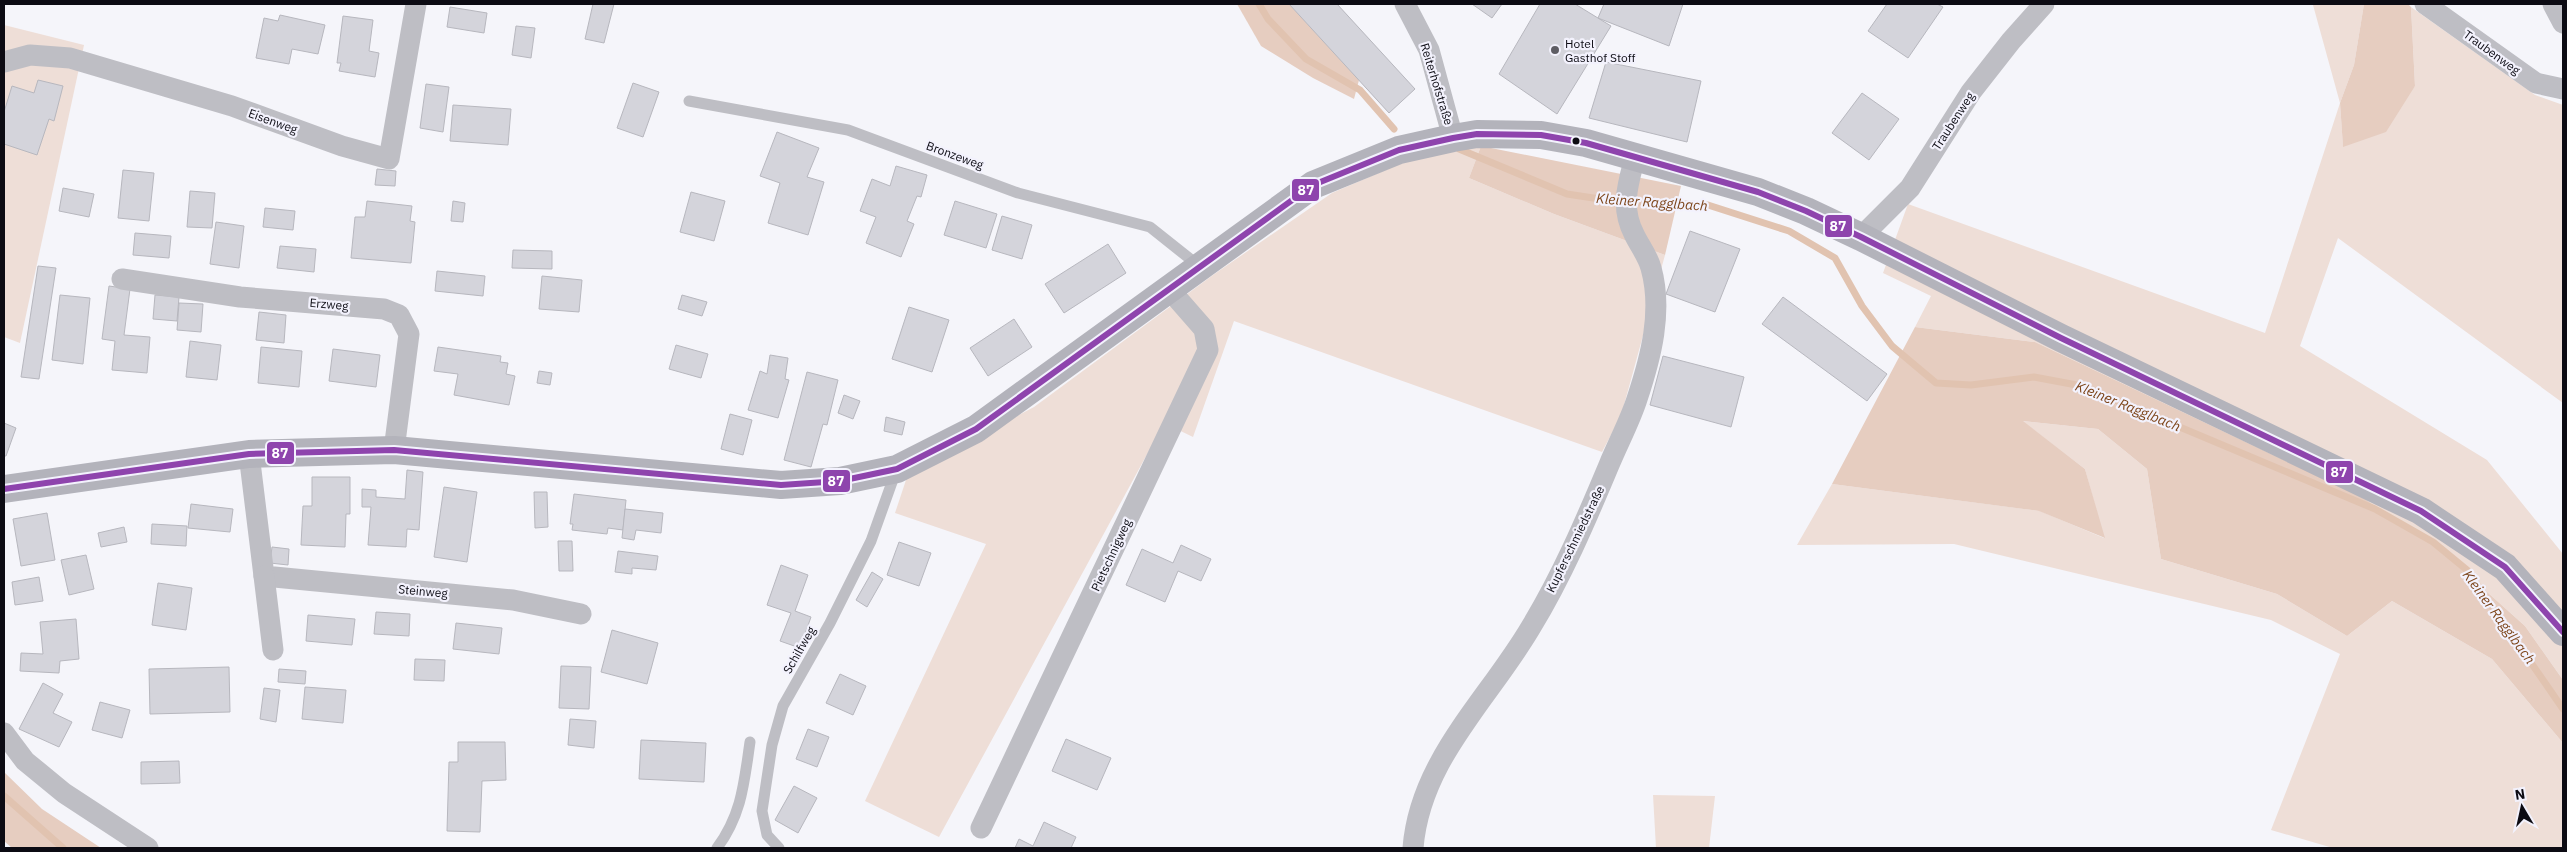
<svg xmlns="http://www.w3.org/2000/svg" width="2567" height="852" font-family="'IBM Plex Sans',sans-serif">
	<rect width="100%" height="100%" fill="#f5f5fa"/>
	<g fill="#eeded7">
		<polygon points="2310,4 2364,4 2354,65 2340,103 2343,146 2415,86 2411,7 2535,95 2563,105 2563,403 2338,238 2300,346 2487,460 2563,554 2563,680 2525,626 2438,548 2362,497 2035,342 1915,327 1931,296 1883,273 1908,204 2265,333 2340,103 2313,5"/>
		<polygon points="4,25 84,45 20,343 4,337"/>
		<polygon points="1481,146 1469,178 1554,214 1665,255 1621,416 1602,452 1234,321 1193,437 1164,423 939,837 865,801 986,544 895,513 908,474 1034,407 1213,275 1332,193 1418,156"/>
		<polygon points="2022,421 2098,429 2147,469 2161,559 2277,594 2347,636 2392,601 2492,659 2563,743 2563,848 2333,848 2271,830 2340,654 2271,620 1954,544 1797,545 1832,484 2040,511 2104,538 2085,469"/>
		<polygon points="1653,795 1715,796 1709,848 1656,848"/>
	</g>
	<g fill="#e6cdc0">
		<polygon points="1237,4 1289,4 1359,80 1354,99 1313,78 1261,46"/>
		<polygon points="2364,4 2408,4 2411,7 2415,86 2386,132 2343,147 2340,103 2354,65"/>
		<polygon points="1481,146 1681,186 1665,255 1554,214 1469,178"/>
		<polygon points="1915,327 2035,342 2362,497 2438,548 2525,626 2563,680 2563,743 2492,659 2392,601 2347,636 2277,594 2161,559 2147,469 2098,429 2023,421 2085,469 2105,538 2039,511 1832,484"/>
		<polygon points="4,772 42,809 101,848 12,848 4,841"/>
	</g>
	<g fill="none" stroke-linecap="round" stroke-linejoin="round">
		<g stroke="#e1c3b0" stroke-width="7">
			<polyline points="1259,4 1268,19 1306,59 1360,90 1394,129"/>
			<polyline points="1459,149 1567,194 1613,201 1708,205 1789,231 1835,258 1862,306 1892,346 1936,383 1971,385 2034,377 2082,386 2375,509 2433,542 2467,570 2563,709"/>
			<polyline points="4,796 63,848"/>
		</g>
	</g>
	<g fill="#d4d4db" stroke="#b7b7be">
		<polygon points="593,4 614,4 604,43 585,39"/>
		<polygon points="1289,4 1337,4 1415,89 1389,113"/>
		<polygon points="1472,4 1502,4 1492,18"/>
		<polygon points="1540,4 1575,4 1611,26 1557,114 1499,74"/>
		<polygon points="1604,4 1683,4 1669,46 1598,18"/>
		<polygon points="1887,4 1937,4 1943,7 1908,58 1868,31"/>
		<polygon points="450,7 487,13 484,33 447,27"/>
		<polygon points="280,15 325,25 318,54 292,49 289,64 256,58 264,18 278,21"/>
		<polygon points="343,16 373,20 369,51 379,53 375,77 339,71 341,63 337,63"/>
		<polygon points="516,26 535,28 531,58 512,55"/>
		<polygon points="1606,62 1701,81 1687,142 1589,118"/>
		<polygon points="38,80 63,86 54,121 49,119 37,155 4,144 4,112 12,86 34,93"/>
		<polygon points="633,83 659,92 643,137 617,128"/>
		<polygon points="426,84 449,87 443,132 420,128"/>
		<polygon points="1862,93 1899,119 1869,160 1832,133"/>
		<polygon points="453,105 511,109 508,145 450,141"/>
		<polygon points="777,132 819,148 807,177 824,182 808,235 768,223 780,183 760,176"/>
		<polygon points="896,166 927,175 921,197 917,196 907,221 914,224 901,257 866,243 876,217 860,211 872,179 890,186"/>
		<polygon points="377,169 396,171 395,186 375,185"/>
		<polygon points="123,170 154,173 149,221 118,218"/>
		<polygon points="63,188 94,194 89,217 59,211"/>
		<polygon points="190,191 215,193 212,228 187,227"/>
		<polygon points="691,192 725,201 714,241 680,232"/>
		<polygon points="367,201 412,206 410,221 415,222 411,263 351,258 355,217 365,217"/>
		<polygon points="453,201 465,203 463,222 451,221"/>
		<polygon points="955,201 997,214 986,248 944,235"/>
		<polygon points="265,208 295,211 293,230 263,227"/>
		<polygon points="1002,216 1032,225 1022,259 992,250"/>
		<polygon points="216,222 244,226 239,268 210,264"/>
		<polygon points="1690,231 1740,249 1715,312 1666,294"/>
		<polygon points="135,233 171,236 169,258 133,255"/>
		<polygon points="1108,244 1126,273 1064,313 1045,284"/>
		<polygon points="280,246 316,249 314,272 277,268"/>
		<polygon points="513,250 552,251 552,269 512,268"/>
		<polygon points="38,266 56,268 39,379 21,377"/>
		<polygon points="437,271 485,276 483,296 435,291"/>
		<polygon points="542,276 582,280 579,312 539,309"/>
		<polygon points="109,286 130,289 124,335 150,337 147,373 112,370 115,341 102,339"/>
		<polygon points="60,295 90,298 83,364 52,360"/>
		<polygon points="155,295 179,297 177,321 153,319"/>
		<polygon points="682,295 707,302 702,316 678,309"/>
		<polygon points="1783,297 1887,374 1867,401 1762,324"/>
		<polygon points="179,303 203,304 201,332 177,330"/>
		<polygon points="909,307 949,320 932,372 892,359"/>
		<polygon points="259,312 286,315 284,343 256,340"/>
		<polygon points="1014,319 1032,347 988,376 970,348"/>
		<polygon points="190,341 221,345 217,380 186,377"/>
		<polygon points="676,345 708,354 701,378 669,369"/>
		<polygon points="261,347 302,351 299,387 258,383"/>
		<polygon points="438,347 501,356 500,362 508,363 506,374 515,376 509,405 454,395 458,374 434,371"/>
		<polygon points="333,349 380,355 376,387 329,381"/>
		<polygon points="770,355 788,358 785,379 789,380 778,418 748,410 760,371 767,374"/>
		<polygon points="1663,356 1744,377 1731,427 1650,405"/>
		<polygon points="539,371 552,373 550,385 537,383"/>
		<polygon points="807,372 838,380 827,425 823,424 811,467 784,460"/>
		<polygon points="844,395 860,401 853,419 838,413"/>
		<polygon points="730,414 752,420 743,455 721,449"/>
		<polygon points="886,417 905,422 902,435 884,431"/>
		<polygon points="4,423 16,428 6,456 4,456"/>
		<polygon points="407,470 423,472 419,530 407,529 406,547 368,545 371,507 362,507 362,489 376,490 376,497 405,499"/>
		<polygon points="312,477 350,477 350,514 346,514 345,547 301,545 303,506 312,506"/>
		<polygon points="444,487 477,492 467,562 434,557"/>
		<polygon points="534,492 547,492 548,527 535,528"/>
		<polygon points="574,494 626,500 623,530 608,528 607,534 572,530 573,524 570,524"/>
		<polygon points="191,504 233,509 230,532 188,528"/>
		<polygon points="625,509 663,513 661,533 636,530 634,540 622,538"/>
		<polygon points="47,513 55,560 21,566 13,519"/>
		<polygon points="152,524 187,526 186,546 151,544"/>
		<polygon points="124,527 127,542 101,547 98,533"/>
		<polygon points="558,541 572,541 573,571 559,571"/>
		<polygon points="899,542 931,553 919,586 887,575"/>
		<polygon points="1181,545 1211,559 1201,581 1178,571 1165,602 1126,585 1142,549 1173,563"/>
		<polygon points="272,547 289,549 288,565 270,563"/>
		<polygon points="618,551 658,556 656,570 632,568 632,574 615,572"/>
		<polygon points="86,555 94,589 69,595 61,560"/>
		<polygon points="781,565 808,575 795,611 811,617 800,648 780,641 791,613 767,605"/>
		<polygon points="872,572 883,579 867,607 856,600"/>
		<polygon points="39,577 43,601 15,605 12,582"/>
		<polygon points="158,583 192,588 186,630 152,625"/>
		<polygon points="376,612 410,614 409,636 374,634"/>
		<polygon points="308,615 355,619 352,645 306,641"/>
		<polygon points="76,619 79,659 60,661 59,673 20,671 21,653 43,654 40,622"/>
		<polygon points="456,623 502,628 499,654 453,649"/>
		<polygon points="612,630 658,643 647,684 601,672"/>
		<polygon points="415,659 445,660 444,681 414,680"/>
		<polygon points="561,666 591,667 589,709 559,708"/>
		<polygon points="229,667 230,712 150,714 149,669"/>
		<polygon points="279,669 306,671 305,684 278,682"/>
		<polygon points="840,674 866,686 853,715 826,703"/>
		<polygon points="43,683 63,694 53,713 72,722 59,747 19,729"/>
		<polygon points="305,687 346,690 343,723 302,719"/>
		<polygon points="264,688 280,690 276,722 260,719"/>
		<polygon points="100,702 130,710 122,738 92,730"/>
		<polygon points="570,719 596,721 594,748 568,745"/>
		<polygon points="808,729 829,737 817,767 796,759"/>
		<polygon points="1066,739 1111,758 1097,790 1052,771"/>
		<polygon points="641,740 706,743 704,782 639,779"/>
		<polygon points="458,742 505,742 506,780 482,781 480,832 447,831 449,762 458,762"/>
		<polygon points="179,761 180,783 141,784 141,762"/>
		<polygon points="794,786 817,798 798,833 775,820"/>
		<polygon points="1044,822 1076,837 1071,848 1015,848 1019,839 1033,846"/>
	</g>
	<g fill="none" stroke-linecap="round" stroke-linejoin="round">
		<g stroke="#bebec4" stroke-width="11">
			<polyline points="689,101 848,130 1018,193 1150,227 1199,266"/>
			<path d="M717 848C742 814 744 783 750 742"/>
			<polyline points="779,848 767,835 762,811 772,745 783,706 830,623 871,541 896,471"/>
		</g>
		<g stroke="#bebec4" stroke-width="21">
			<polyline points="1405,4 1429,50 1453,138"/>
			<polyline points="2425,4 2536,83 2563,89"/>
			<polyline points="2553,4 2563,23"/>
			<polyline points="4,62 30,55 70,58 232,106 342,146 389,159 416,4"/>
			<polyline points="1861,237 1910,188 1971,92 2011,41 2044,4"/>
			<polyline points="122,279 240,297 384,309 399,315 409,334 394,450"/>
			<polyline points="249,454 264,576 513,600 581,614"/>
			<polyline points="264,576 273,650"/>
			<polyline points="4,733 25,761 64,793 148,848"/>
			<polyline points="981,828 1208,350 1204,329 1169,289"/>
			<path d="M1413 848C1420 760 1488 700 1531 627 1562 576 1586 520 1609 465 1618 443 1630 421 1637 399 1651 357 1663 311 1651 268 1648 256 1639 245 1634 234 1620 207 1628 184 1635 157"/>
		</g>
		<polyline stroke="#b3b3bb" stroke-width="28" points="4,489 249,454 394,450 781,485 840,481 897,469 976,429 1313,185 1399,150 1453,138 1477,134 1541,135 1586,143 1758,192 1806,211 1861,237 2061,338 2421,511 2505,567 2563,632"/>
		<defs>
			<polyline id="bus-1" points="4,489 249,454 394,450 781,485 840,481 897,469 976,429 1313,185 1399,150 1453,138 1477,134 1541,135 1586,143 1758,192 1806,211 1861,237 2061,338 2421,511 2505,567 2563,632"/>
		</defs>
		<use href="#bus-1" stroke="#f3f2fd" stroke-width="10"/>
		<use href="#bus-1" stroke="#8e44ad" stroke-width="6"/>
	</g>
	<circle fill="#5e5d64" stroke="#f3f2fd" stroke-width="2" cx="1555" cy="50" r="5"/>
	<circle fill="#0c0b13" stroke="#f3f2fd" stroke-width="2" cx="1576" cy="141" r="4.5"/>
	<g text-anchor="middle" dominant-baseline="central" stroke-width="4.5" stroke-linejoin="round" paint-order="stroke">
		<g font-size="12" fill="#0c0b13" stroke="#f3f2fd" text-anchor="start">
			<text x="1565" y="43">Hotel<tspan x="1565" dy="14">Gasthof Stoff</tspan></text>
		</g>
		<g font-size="12" fill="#0c0b13" stroke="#f3f2fd">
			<text transform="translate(2492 52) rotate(36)">Traubenweg</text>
			<text transform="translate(1437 84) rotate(73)">Reiterhofstraße</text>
			<text transform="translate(273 121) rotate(20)">Eisenweg</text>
			<text transform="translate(1953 121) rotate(-57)">Traubenweg</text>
			<text transform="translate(955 155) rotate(20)">Bronzeweg</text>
			<text transform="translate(329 304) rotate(5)">Erzweg</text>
			<text transform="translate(1575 539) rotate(-64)">Kupferschmiedstraße</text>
			<text transform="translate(1111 555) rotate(-65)">Pietschnigweg</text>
			<text transform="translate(423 591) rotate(5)">Steinweg</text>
			<text transform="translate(799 650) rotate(-60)">Schilfweg</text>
		</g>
		<g font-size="14" font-style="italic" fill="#7d451a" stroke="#f3f2fd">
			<text transform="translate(1652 202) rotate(4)">Kleiner Ragglbach</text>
			<text transform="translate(2128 406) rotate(22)">Kleiner Ragglbach</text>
			<text transform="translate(2499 617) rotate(54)">Kleiner Ragglbach</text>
		</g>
	</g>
	<g stroke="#f3f2fd" stroke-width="2">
		<rect x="1291" y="178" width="29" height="24" rx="5" fill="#8e44ad"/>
		<rect x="1824" y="214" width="29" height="24" rx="5" fill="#8e44ad"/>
		<rect x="266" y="441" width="29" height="24" rx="5" fill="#8e44ad"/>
		<rect x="2325" y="460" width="29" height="24" rx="5" fill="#8e44ad"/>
		<rect x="822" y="469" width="29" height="24" rx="5" fill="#8e44ad"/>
	</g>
	<g font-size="14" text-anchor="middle" font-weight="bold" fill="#fff">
		<text x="1306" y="195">87</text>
		<text x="1838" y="231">87</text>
		<text x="280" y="458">87</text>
		<text x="2339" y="477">87</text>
		<text x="836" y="486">87</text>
	</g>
	<rect width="2567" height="852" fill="none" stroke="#0c0b13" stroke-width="10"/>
	<g transform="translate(2522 807) rotate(351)" stroke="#f3f2fd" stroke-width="4" paint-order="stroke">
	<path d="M0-4L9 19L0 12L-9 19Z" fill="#0c0b13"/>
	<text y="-8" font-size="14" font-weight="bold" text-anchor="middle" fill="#0c0b13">N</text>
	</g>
</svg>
